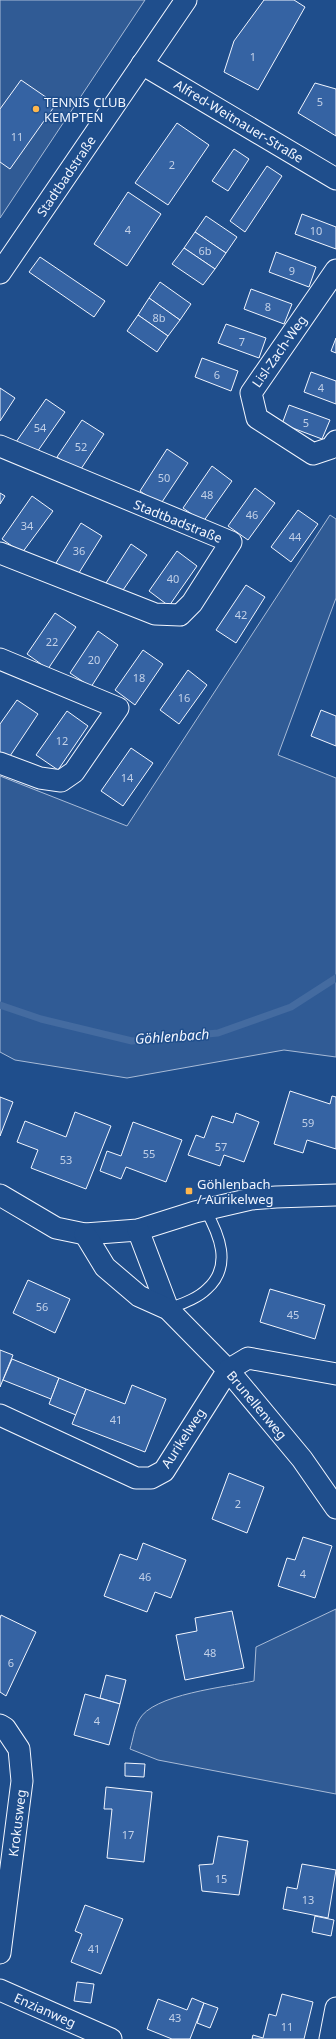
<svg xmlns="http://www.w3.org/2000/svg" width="336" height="2039" font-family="'Noto Sans',sans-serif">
	<rect width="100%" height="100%" fill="#1f4e8c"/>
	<g fill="#305b95" stroke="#a8bbd7">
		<polygon points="0,0 145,0 0,218"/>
		<polygon points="330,515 336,519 336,598 278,755 336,778 336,1057 284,1050 127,1078 15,1060 0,1052 0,776 127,826"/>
		<path d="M336 1609V1794L158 1760 130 1749C133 1740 134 1728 139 1720 152 1694 227 1687 254 1681L256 1647Z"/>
	</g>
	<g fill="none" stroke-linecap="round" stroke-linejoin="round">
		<polyline stroke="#446ba0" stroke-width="7" points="0,1005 41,1019 132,1041 218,1033 291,1007 336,978"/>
	</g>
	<g fill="#3563a3" stroke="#f2f6ff">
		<polygon points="264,0 294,0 305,7 258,90 224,72 234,41"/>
		<polygon points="21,80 56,104 10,169 0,162 0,109"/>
		<polygon points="315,83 336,89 336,136 298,113"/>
		<polygon points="177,123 209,145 168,205 135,183"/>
		<polygon points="234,149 249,159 228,191 212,181"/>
		<polygon points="267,166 282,176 245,232 230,221"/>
		<polygon points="128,192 161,214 127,266 94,244"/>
		<polygon points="302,214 336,227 336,249 295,234"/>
		<polygon points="206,216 237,237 226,253 195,232"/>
		<polygon points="195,232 226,253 215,269 184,248"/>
		<polygon points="184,248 215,269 203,285 172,264"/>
		<polygon points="276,252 316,267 309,287 269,272"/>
		<polygon points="40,257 105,301 94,317 29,272"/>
		<polygon points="160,282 191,304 180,320 149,298"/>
		<polygon points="251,289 292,304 284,324 244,309"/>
		<polygon points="149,298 180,320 168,336 138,315"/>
		<polygon points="138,315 168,336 157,352 127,331"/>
		<polygon points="226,324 266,338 259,358 218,343"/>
		<polygon points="336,338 336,353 331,351"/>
		<polygon points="202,358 238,371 231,391 195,377"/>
		<polygon points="311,372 336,381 336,404 304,392"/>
		<polygon points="0,388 15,398 0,421"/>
		<polygon points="46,399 65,412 35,455 16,442"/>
		<polygon points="289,405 330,420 322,439 282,424"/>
		<polygon points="82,420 104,434 79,472 57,457"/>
		<polygon points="167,449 188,463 160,505 140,491"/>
		<polygon points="212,466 232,481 203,522 183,508"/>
		<polygon points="255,488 275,503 248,540 228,526"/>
		<polygon points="0,493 5,496 0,504"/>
		<polygon points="32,496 53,511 22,553 2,539"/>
		<polygon points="298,510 318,524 291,562 271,547"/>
		<polygon points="81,523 102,536 77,576 56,563"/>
		<polygon points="131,544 147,555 121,593 106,583"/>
		<polygon points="177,551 197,566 169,606 149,591"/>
		<polygon points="246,585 265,597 236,643 216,630"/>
		<polygon points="55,613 76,627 48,669 27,654"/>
		<polygon points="98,631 118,645 91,687 70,673"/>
		<polygon points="143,650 163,664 135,705 115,690"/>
		<polygon points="188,670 207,685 179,724 160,710"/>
		<polygon points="17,700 38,714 8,759 0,753 0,724"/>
		<polygon points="321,710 336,716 336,746 311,736"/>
		<polygon points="67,711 88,726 58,770 36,755"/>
		<polygon points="131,748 153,763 123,806 101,791"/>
		<polygon points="290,1091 330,1104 332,1096 336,1097 336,1149 307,1140 303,1153 274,1144"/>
		<polygon points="0,1097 13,1102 0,1136"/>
		<polygon points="75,1112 111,1126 86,1189 31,1168 38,1150 17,1142 25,1121 66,1137"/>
		<polygon points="236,1113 259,1122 244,1162 224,1155 220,1166 188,1155 196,1135 204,1138 212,1116 233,1123"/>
		<polygon points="133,1122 182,1140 166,1182 126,1167 121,1179 100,1171 107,1151 121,1156"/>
		<polygon points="28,1280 70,1299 55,1333 13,1313"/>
		<polygon points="270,1289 325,1305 315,1339 260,1322"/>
		<polygon points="0,1350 13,1355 0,1387"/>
		<polygon points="12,1359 59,1378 51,1399 3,1380"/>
		<polygon points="59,1378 86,1389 76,1415 49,1404"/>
		<polygon points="132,1385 166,1399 145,1452 72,1424 86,1389 125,1404"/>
		<polygon points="229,1473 264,1487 247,1533 212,1519"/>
		<polygon points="303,1537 332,1546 315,1598 278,1586 287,1558 295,1560"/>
		<polygon points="143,1543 186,1560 171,1598 155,1592 147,1612 104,1596 120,1554 137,1560"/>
		<polygon points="232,1611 244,1668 185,1680 176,1635 197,1631 195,1618"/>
		<polygon points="1,1615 36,1632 6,1696 0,1692 0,1619"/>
		<polygon points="106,1675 126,1680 120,1704 100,1698"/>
		<polygon points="85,1694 120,1704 109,1745 74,1735"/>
		<polygon points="125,1763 145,1764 144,1777 125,1776"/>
		<polygon points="106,1787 152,1792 144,1862 107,1858 112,1809 104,1809"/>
		<polygon points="218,1836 248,1841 239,1895 202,1891 199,1865 213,1864"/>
		<polygon points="302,1864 336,1870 328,1918 283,1909 287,1887 297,1889"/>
		<polygon points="85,1905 123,1919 101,1974 71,1962 82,1934 75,1931"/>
		<polygon points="315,1916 334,1920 331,1936 312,1932"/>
		<polygon points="77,1982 94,1984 91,2003 74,2001"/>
		<polygon points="282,1994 313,2002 304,2039 252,2039 253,2035 263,2038 269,2014 276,2016"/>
		<polygon points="192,1998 204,2003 190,2039 172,2039 147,2029 158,1999 187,2010"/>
		<polygon points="204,2003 218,2008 210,2028 197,2023"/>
	</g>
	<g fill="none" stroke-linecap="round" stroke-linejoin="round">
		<defs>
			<path id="lane" d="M168 1309C181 1304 197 1299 207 1289 233 1266 219 1234 205 1209"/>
			<g id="street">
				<polyline points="142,64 336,179"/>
				<polyline points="336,270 251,393 257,418 313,454 331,448 336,441"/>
				<polyline points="0,273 186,0"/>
				<polyline points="0,446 231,542 192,603 180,615 155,614 0,553"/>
				<polyline points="0,659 118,708 74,772 61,781 40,778 0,763"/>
				<polyline points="0,1195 56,1228 85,1234 138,1230 195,1212 251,1199 276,1197 336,1195"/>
				<polyline points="138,1230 168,1309"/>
				<polyline points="85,1234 105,1267 139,1296 168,1309 228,1370 302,1459 336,1508"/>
				<polyline points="0,1415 136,1478 151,1478 164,1471 228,1370 248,1358 336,1374"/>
				<polyline points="0,1725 5,1728 19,1749 22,1781 0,1953"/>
				<polyline points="0,1990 111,2039"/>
				<polyline points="330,2039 336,2008"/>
			</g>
		</defs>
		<use href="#lane" stroke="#f2f6ff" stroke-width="12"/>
		<use href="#street" stroke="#f2f6ff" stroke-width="23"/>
		<use href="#lane" stroke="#1f4e8c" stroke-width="10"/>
		<use href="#street" stroke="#1f4e8c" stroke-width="21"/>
	</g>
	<g fill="#ffb74d" stroke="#1f4e8c" stroke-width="1.5">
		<circle cx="36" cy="109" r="4"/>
		<rect x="185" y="1187" width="8" height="8" rx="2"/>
	</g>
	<g text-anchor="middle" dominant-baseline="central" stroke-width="3" stroke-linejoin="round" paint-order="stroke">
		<g font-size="11" fill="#c3d1e8">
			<text x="253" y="56">1</text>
			<text x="320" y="101">5</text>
			<text x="17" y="136">11</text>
			<text x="172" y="164">2</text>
			<text x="128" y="229">4</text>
			<text x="316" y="230">10</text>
			<text x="205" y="250">6b</text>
			<text x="292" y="270">9</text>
			<text x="268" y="306">8</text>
			<text x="159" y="317">8b</text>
			<text x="242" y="341">7</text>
			<text x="217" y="374">6</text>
			<text x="321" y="387">4</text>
			<text x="306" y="422">5</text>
			<text x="40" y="427">54</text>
			<text x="81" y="446">52</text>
			<text x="164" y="477">50</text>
			<text x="207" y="494">48</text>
			<text x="252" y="514">46</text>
			<text x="27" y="525">34</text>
			<text x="295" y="536">44</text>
			<text x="79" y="550">36</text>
			<text x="173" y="578">40</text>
			<text x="241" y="614">42</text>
			<text x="52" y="641">22</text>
			<text x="94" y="659">20</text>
			<text x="139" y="677">18</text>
			<text x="184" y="697">16</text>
			<text x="62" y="740">12</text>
			<text x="127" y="777">14</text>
			<text x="308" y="1122">59</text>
			<text x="221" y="1146">57</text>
			<text x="149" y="1153">55</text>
			<text x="66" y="1159">53</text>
			<text x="42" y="1306">56</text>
			<text x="293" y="1314">45</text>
			<text x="116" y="1419">41</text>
			<text x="238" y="1503">2</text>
			<text x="303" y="1573">4</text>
			<text x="145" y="1576">46</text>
			<text x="210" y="1652">48</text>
			<text x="11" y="1662">6</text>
			<text x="97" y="1720">4</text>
			<text x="128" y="1834">17</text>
			<text x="221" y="1878">15</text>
			<text x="308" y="1899">13</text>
			<text x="94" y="1948">41</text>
			<text x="175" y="2017">43</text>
			<text x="287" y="2026">11</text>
		</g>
		<g font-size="13" fill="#f2f6ff" stroke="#1f4e8c" text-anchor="start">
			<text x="44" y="102">TENNIS CLUB<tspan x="44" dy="15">KEMPTEN</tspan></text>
			<text x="197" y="1184">Göhlenbach<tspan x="197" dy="15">/ Aurikelweg</tspan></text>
		</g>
		<g font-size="13" fill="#f2f6ff" stroke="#1f4e8c">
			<text transform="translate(239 121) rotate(31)">Alfred-Weitnauer-Straße</text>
			<text transform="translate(66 176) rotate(-56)">Stadtbadstraße</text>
			<text transform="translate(279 351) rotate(-55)">Lisl-Zach-Weg</text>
			<text transform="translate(178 521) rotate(22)">Stadtbadstraße</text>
			<text transform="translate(257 1405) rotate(50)">Brunellenweg</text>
			<text transform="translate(183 1438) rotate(-57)">Aurikelweg</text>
			<text transform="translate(17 1823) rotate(-83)">Krokusweg</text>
			<text transform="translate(45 2010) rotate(24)">Enzianweg</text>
		</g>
		<g font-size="14" font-style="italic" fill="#f2f6ff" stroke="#1f4e8c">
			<text transform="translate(172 1036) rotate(-4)">Göhlenbach</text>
		</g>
	</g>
</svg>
